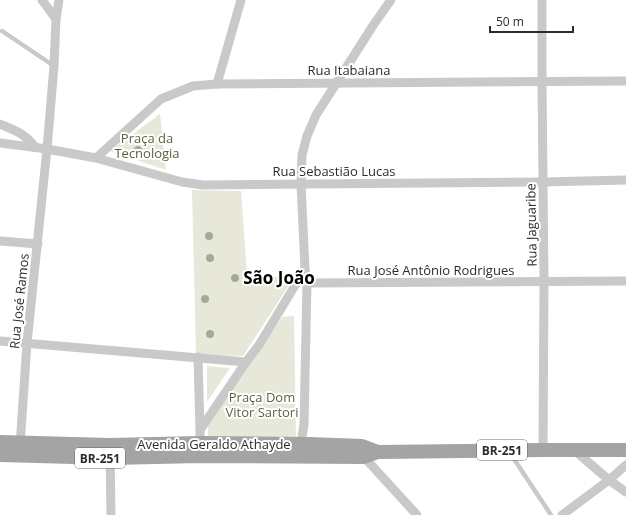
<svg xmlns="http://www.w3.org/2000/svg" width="626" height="515" font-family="'Open Sans',sans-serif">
	<rect width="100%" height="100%" fill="#fff"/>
	<g fill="#e7e8da">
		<polygon points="160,114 166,170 110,151"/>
		<polygon points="192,190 241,191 247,273 293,279 243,356 196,355"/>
		<polygon points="294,316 296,438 208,438 208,424 282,317"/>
		<polygon points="207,366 230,368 207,402"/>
	</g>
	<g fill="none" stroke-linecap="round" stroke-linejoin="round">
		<g stroke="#c9c9c9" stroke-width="4.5">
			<polyline points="2,31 54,66"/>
			<polyline points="510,453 551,515"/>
		</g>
		<g stroke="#c9c9c9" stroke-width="9">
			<polyline points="42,0 56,19"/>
			<polyline points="542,0 542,81 544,282 543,450"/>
			<polyline points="217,84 241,0"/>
			<path d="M0 124C16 131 24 133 35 147"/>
			<polyline points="0,143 47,149 96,158 182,182 203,185 543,182 626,180"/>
			<polyline points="96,158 161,99 193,86 217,84 626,81"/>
			<polyline points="0,241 38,244"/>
			<polyline points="307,283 626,281"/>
			<polyline points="0,341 246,362"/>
			<polyline points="198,357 200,430"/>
			<polyline points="301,444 304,424 307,283 305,269 301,184 302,155 307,136 316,115 374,24 391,0"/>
			<polyline points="20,446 27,343 47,149 54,66 56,19 59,0"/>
			<polyline points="200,449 200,430 246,362 259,345 305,269"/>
			<polyline points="574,450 609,480 626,492"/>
			<polyline points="110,452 111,515"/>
			<polyline points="364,457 417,515"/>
			<polyline points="562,515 609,480 626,465"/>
		</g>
		<g stroke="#a4a4a4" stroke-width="14">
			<polyline points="0,442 110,445 200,443 309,444 362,446 378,452"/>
			<polyline points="0,455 111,458 200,456 364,457 378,452 543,450 626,450"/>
		</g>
	</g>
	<g fill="#a6a995">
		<circle cx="138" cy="150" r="4"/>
		<circle cx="209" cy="236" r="4"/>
		<circle cx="210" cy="258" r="4"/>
		<circle cx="235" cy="278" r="4"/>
		<circle cx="205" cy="299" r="4"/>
		<circle cx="210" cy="334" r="4"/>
	</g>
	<g text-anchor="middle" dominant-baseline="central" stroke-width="4" stroke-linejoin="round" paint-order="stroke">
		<g fill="#fff" stroke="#6b6b6b" stroke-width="1">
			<rect x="477" y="440" width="50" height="20" rx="3"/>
			<rect x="75" y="448" width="50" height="20" rx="3"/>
		</g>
		<g font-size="12" font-weight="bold" fill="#2c2c2c">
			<text x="502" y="450">BR-251</text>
			<text x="100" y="458">BR-251</text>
		</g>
		<g font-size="13" fill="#2c2c2c" stroke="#fff">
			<text x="349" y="70">Rua Itabaiana</text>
			<text x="334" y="171">Rua Sebastião Lucas</text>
			<text transform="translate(531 225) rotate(-91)">Rua Jaguaribe</text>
			<text x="431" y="270">Rua José Antônio Rodrigues</text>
			<text transform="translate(19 301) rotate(-84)">Rua José Ramos</text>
			<text x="214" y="444">Avenida Geraldo Athayde</text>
		</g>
		<g font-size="13" fill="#5d623e" stroke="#fff">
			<text x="147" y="138">Praça da<tspan x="147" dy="15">Tecnologia</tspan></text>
			<text x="262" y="397">Praça Dom<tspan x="262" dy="15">Vitor Sartori</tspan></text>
		</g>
		<g font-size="17" font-weight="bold" fill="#000" stroke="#fff">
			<text x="279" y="277">São João</text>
		</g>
	</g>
	<path d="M490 26v6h83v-6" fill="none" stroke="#2c2c2c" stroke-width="2"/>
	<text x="496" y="26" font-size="12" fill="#2c2c2c" stroke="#ffffff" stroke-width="3" paint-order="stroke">50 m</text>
</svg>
